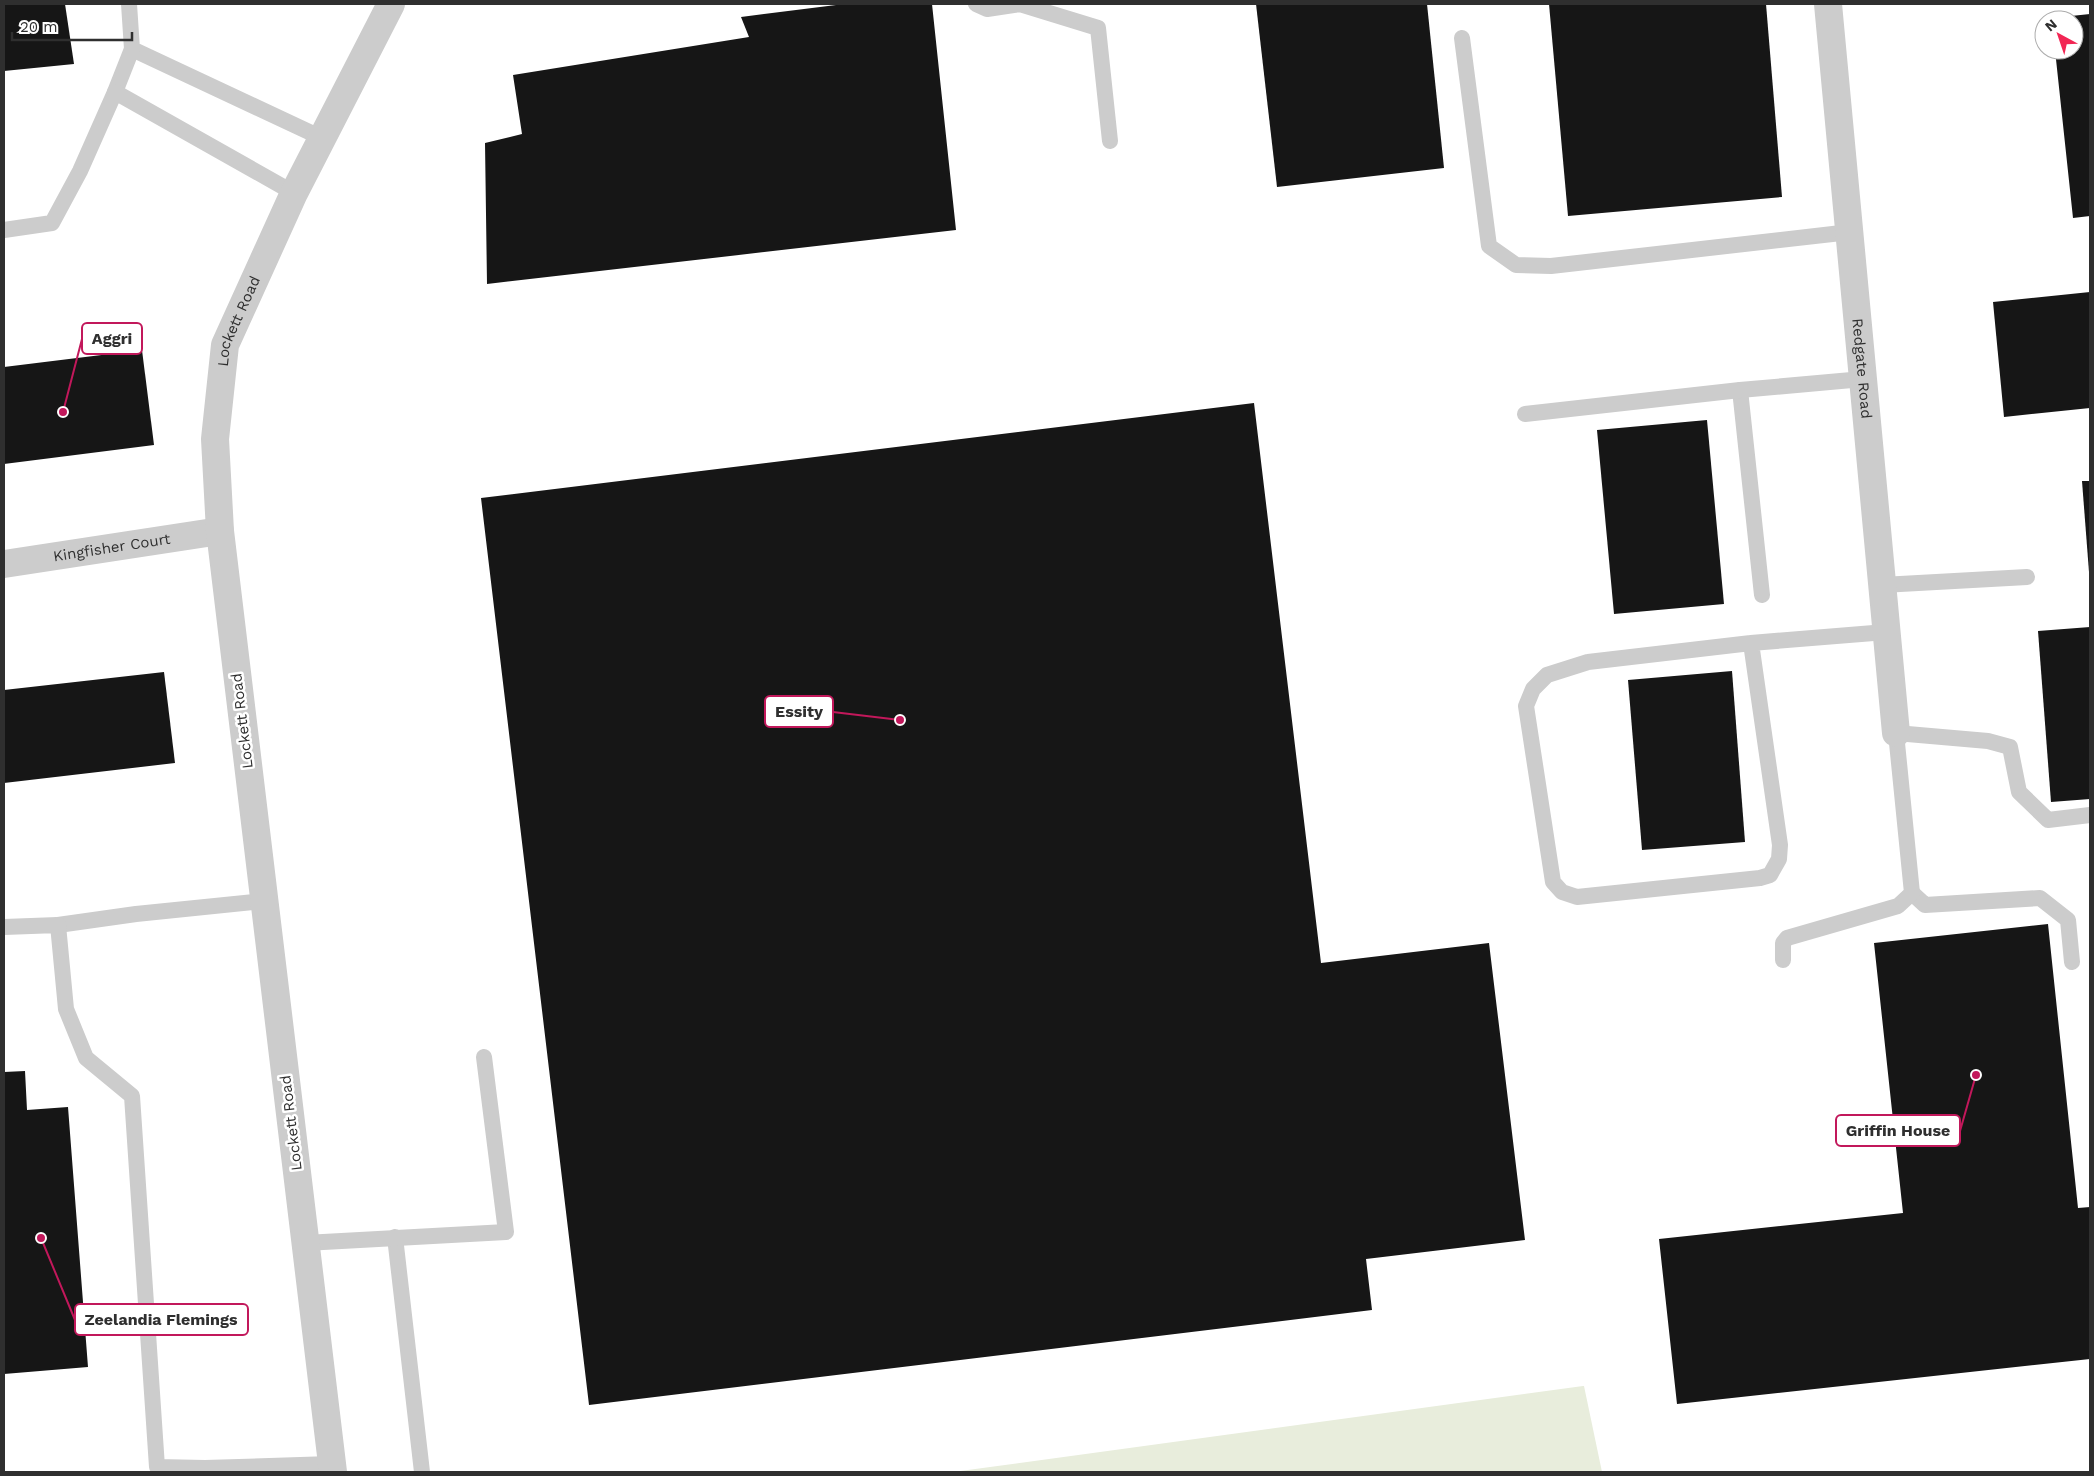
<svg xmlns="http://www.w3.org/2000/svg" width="2094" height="1476" font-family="'Work Sans',sans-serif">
	<rect width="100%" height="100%" fill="#fff"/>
	<polygon fill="#e8eddc" points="1584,1386 1602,1472 953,1472 1583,1386"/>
	<g fill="#161616">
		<polygon points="4,4 65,4 74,64 4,71"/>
		<polygon points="844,4 932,4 956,230 487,284 485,143 522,134 513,75 749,37 741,17"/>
		<polygon points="1256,4 1427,4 1444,168 1277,187"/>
		<polygon points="1549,4 1766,4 1782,197 1568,216"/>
		<polygon points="2090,14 2090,216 2073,218 2055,50 2074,50 2074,20 2052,20 2052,18"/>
		<polygon points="2090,292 2090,408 2004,417 1993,302"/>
		<polygon points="142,350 154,445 4,464 4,367"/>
		<polygon points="1254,403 1321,963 1489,943 1525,1240 1366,1259 1372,1310 589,1405 481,498"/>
		<polygon points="1707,420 1724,604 1614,614 1597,430"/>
		<polygon points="2082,481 2090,481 2090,571 2089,572"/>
		<polygon points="2090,627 2090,799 2051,802 2038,631"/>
		<polygon points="1732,671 1745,842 1642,850 1628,680"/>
		<polygon points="164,672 175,763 4,783 4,690"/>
		<polygon points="2048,924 2078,1208 2090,1207 2090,1359 1677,1404 1659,1239 1903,1213 1874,943"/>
		<polygon points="25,1071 27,1110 68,1107 88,1367 4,1374 4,1072"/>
	</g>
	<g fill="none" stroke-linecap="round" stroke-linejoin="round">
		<g stroke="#ccc" stroke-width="16">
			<polyline points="129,4 132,49 322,138"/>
			<polyline points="976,4 987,9 1020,4 1098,28 1110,141"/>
			<polyline points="1462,38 1489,246 1516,265 1551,266 1850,232"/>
			<polyline points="115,92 132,49"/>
			<polyline points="4,230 52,223 80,171 115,92 294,193"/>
			<polyline points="1740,390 1762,595"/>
			<polyline points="1525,414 1740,390 1863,379"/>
			<polyline points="1882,585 2027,577"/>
			<polyline points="1751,643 1780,845 1779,859 1770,875 1760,878 1577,897 1562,892 1553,882 1526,706 1533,689 1547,675 1588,662 1751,643 1886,632"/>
			<polyline points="1912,893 1925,905 2040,898 2068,920 2072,962"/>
			<polyline points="58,925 136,914 264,901"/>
			<polyline points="4,927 58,925 66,1009 86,1058 132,1096 157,1467 205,1468 331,1464"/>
			<polyline points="1783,960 1783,943 1787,938 1898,906 1912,893 1896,733 1988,741 2010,747 2019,792 2048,820 2090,815"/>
			<polyline points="395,1237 422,1472"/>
			<polyline points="305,1243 506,1232 484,1057"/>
		</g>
		<g stroke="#ccc" stroke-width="28">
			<path id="s1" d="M1828 4 1896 733"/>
			<path id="s2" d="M4 564 220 531"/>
			<path id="s3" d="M333 1472 220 531 215 439 225 345 294 193 391 4"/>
		</g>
	</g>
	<g text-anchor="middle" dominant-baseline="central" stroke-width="5" stroke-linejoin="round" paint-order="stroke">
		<g font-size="15" fill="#2f2f2f" stroke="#fff">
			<text stroke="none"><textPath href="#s3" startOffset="1161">Lockett Road</textPath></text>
			<text stroke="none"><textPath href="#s1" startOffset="366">Redgate Road</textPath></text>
			<text stroke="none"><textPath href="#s2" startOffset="109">Kingfisher Court</textPath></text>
			<text transform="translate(242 721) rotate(-97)">Lockett Road</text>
			<text transform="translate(291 1123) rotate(-97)">Lockett Road</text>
		</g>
	</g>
	<path fill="none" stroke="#c2185b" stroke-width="2" d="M63 412L82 339M900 720L833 712M1976 1075L1960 1131M41 1238L75 1320"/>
	<g fill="#c2185b" stroke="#fff" stroke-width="2">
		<circle cx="63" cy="412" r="5"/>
		<circle cx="900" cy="720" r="5"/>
		<circle cx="1976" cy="1075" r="5"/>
		<circle cx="41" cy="1238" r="5"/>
	</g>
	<g fill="#fff" stroke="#c2185b" stroke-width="2">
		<rect x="82" y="323" width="60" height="31" rx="5"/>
		<rect x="765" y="696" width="68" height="31" rx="5"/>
		<rect x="1836" y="1115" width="124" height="31" rx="5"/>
		<rect x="75" y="1304" width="173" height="31" rx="5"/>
	</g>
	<g font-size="16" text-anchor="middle" font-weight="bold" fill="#2f2f2f">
		<text x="112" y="344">Aggri</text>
		<text x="799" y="717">Essity</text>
		<text x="1898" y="1136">Griffin House</text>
		<text x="161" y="1325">Zeelandia Flemings</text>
	</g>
	<rect width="2094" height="1476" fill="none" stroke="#2f2f2f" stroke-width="10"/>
	<g transform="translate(2059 35) rotate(320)"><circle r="24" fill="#ffffff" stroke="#acacac"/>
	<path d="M0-4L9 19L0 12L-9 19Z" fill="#f22654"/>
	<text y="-8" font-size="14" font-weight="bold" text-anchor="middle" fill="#2f2f2f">N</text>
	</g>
	<path d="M12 32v8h120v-8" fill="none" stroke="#2f2f2f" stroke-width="2.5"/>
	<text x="20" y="32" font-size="15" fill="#2f2f2f" stroke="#ffffff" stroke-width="4" paint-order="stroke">20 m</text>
</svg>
